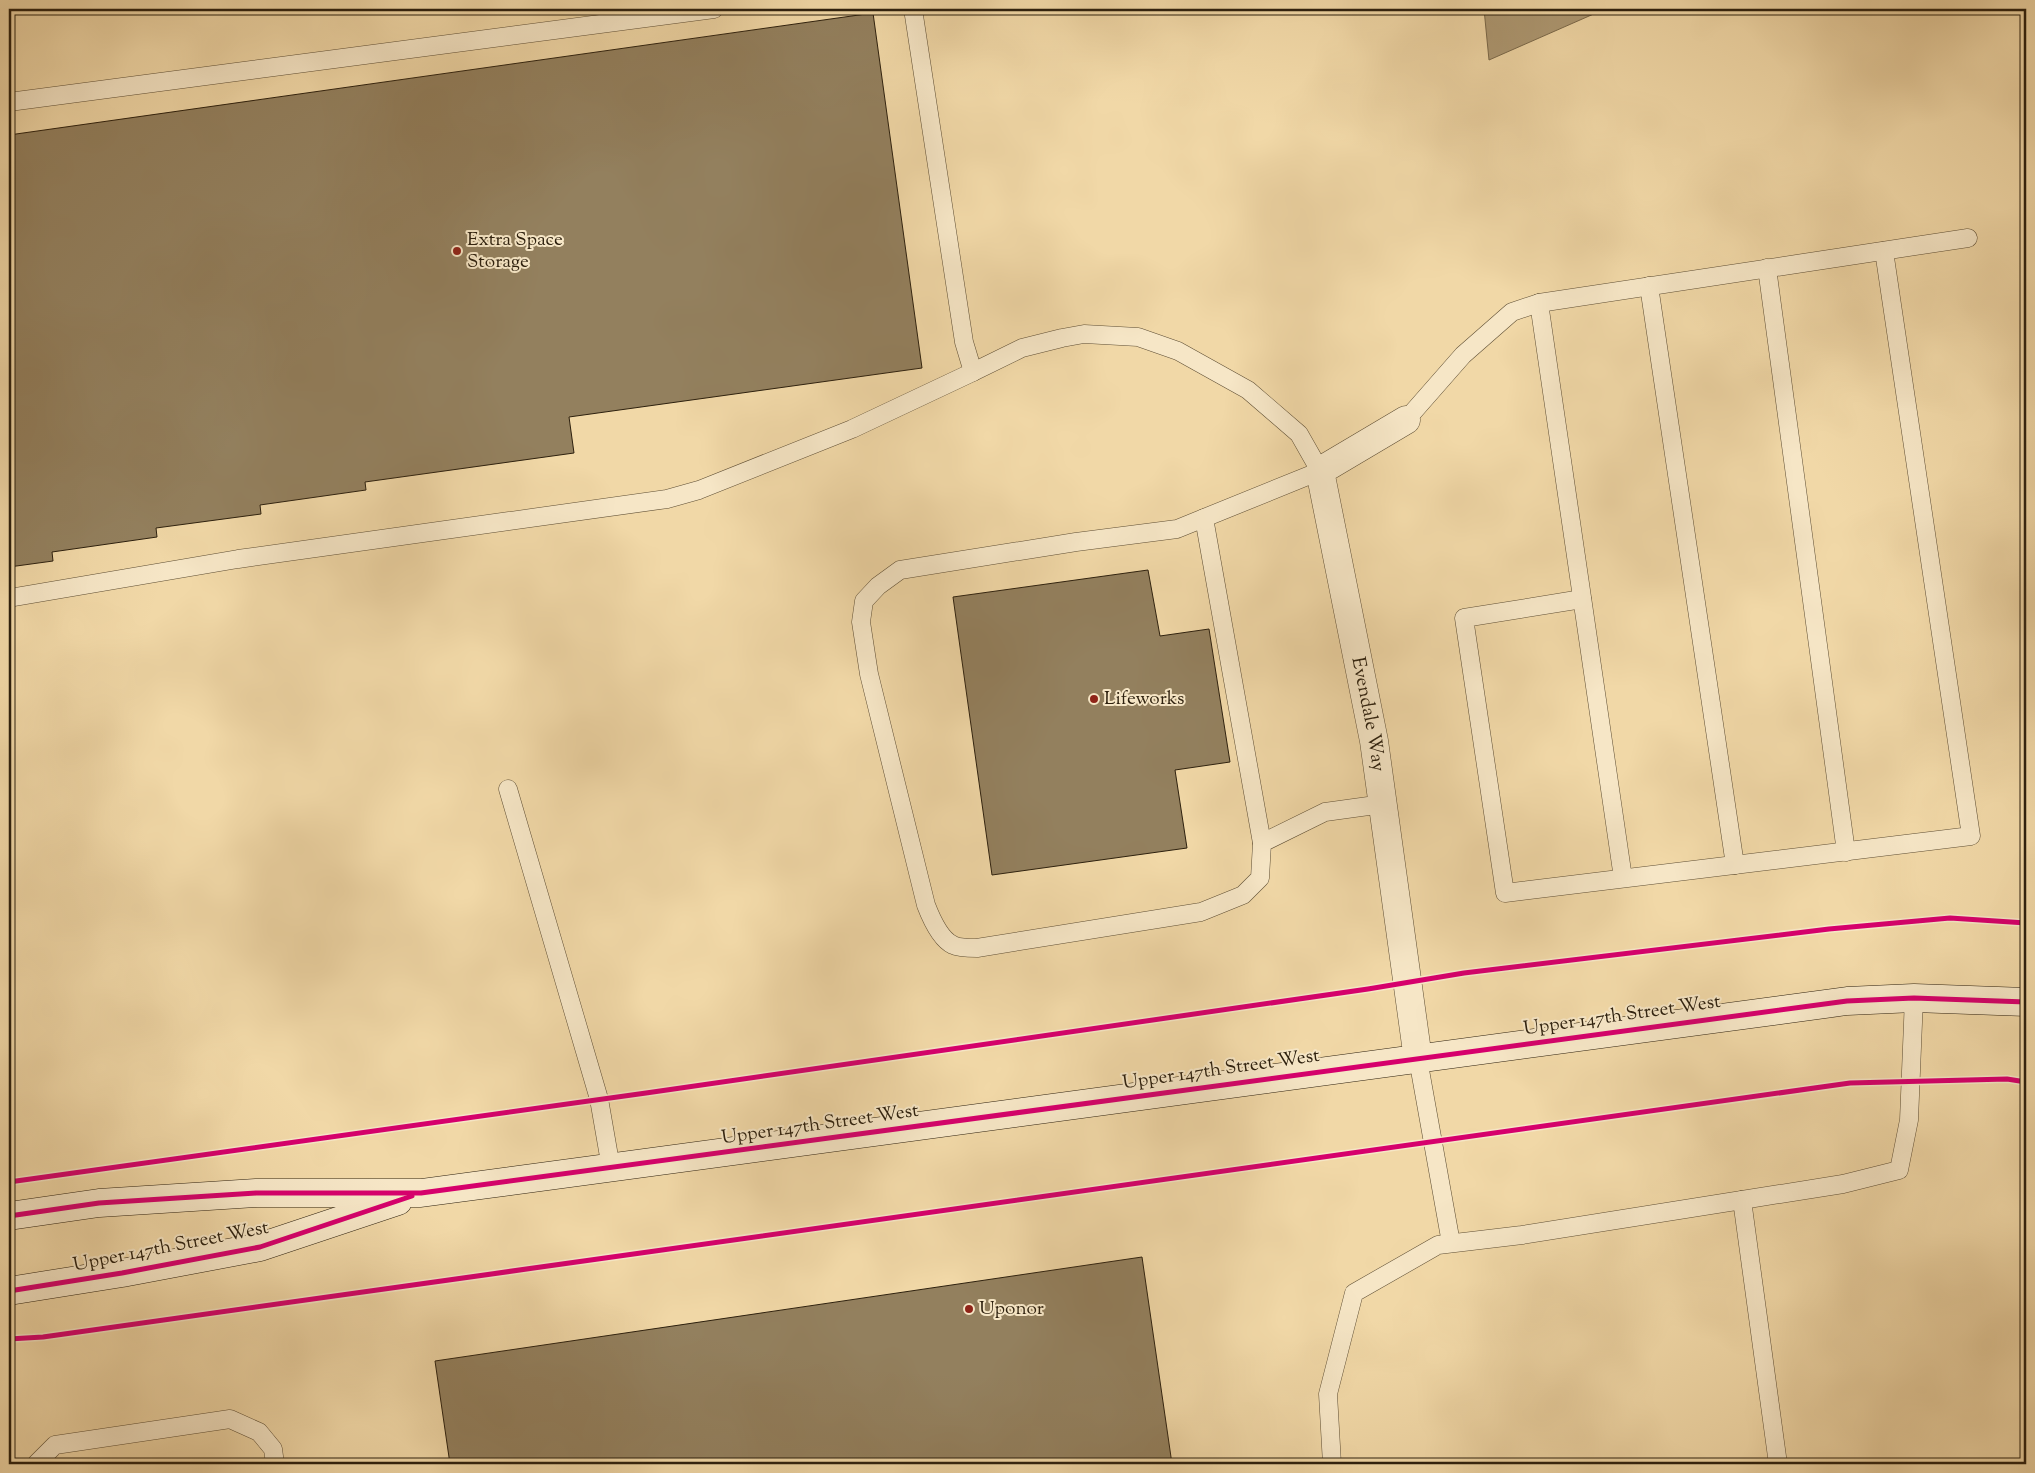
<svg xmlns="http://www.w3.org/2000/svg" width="2035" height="1473" font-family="'Sorts Mill Goudy',serif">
	<rect width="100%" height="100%" fill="#f1d8a7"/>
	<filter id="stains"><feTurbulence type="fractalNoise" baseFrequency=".004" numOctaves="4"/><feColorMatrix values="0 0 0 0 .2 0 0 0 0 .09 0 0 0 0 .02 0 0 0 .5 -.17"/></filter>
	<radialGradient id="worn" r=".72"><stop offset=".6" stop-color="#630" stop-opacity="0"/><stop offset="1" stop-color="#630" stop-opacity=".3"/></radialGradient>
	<polygon fill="#ae9973" stroke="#7a694b" points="1484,9 1605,9 1489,60"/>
	<g fill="#93805e" stroke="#2d200e">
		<polygon points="873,13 922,368 569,417 574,453 365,482 366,490 260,505 261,514 156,528 157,537 52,552 53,561 9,567 9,135"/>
		<polygon points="1148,570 1160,636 1209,629 1230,762 1175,770 1187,848 992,875 953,597"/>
		<polygon points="1142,1257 1172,1464 450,1464 435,1361"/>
	</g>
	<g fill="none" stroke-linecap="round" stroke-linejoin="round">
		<defs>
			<g id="lane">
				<polyline points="9,102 714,9"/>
				<polyline points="1767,268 1846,852"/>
				<polyline points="1649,286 1735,865"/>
				<polyline points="1539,303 1623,878"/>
				<path d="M973 372 1022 348 1062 338 1084 334 1138 337 1178 351 1248 390 1299 434 1320 471 1177 529 1076 542 900 570 878 586 864 601 861 622 869 674 926 905C931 918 940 939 953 945 959 948 970 948 977 948L1201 912 1243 895 1260 878 1262 843 1325 812 1383 804"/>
				<polyline points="1406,420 1463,355 1512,312 1539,303 1968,238"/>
				<polyline points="1204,518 1262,843"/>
				<polyline points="9,598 238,559 667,499 699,490 852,429 973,372 964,342 913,9"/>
				<polyline points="1582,599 1464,618 1505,893 1971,836 1884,251"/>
				<polyline points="508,789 599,1099 611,1168"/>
				<polyline points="1418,1059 1451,1243"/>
				<polyline points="1742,1200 1843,1184 1899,1170 1909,1120 1914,998"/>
				<polyline points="36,1464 55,1445 230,1419 259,1432 273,1449 275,1464"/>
				<polyline points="1332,1464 1328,1394 1354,1293 1438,1245 1522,1235 1742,1200 1778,1464"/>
			</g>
			<g id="street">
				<path id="s1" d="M1406 420 1320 471 1374 741 1418 1059"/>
			</g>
			<g id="secondary">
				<polyline points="9,1216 99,1203 256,1193 421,1193 1847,1001 1914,998 2026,1002"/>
				<polyline points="9,1291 122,1273 260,1247 398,1201"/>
			</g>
		</defs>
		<use href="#lane" stroke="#5e4e34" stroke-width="19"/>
		<use href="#street" stroke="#5e4e34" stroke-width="29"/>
		<use href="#secondary" stroke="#2d200e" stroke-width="29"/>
		<use href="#lane" stroke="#f6e6c6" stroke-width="18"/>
		<use href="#street" stroke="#f6e6c6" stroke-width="28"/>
		<use href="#secondary" stroke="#f6e6c6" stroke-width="28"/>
		<defs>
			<g id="cycleway">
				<polyline points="9,1182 646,1093 1368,989 1464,973 1829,929 1950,918 2026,923"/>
				<polyline points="9,1216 99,1203 256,1193 421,1193 1847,1001 1914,998 2026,1002"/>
				<polyline points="9,1291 122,1273 260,1247 412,1196"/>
				<polyline points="9,1339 43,1337 1850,1083 2007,1079 2026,1082"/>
			</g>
		</defs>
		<use href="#cycleway" stroke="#f6e6c6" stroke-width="8"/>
		<use href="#cycleway" stroke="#d6006c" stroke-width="5"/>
	</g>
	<g fill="#8f2418" stroke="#f6e6c6" stroke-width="2">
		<circle cx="457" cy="251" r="5"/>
		<circle cx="1094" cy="699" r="5"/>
		<circle cx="969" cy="1309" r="5"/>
	</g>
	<g text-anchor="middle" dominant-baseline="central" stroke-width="4" stroke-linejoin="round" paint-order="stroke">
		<g font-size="19" fill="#2d200e" stroke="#f6e6c6" text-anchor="start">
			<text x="467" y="240">Extra Space<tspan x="467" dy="22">Storage</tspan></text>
			<text x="1104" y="699">Lifeworks</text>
			<text x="979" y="1309">Uponor</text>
		</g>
		<g font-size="19" fill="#2d200e" stroke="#f6e6c6">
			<text stroke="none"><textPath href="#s1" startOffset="348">Evendale Way</textPath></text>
			<text transform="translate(1622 1016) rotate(-8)">Upper 147th Street West</text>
			<text transform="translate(1221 1070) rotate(-8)">Upper 147th Street West</text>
			<text transform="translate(820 1125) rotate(-8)">Upper 147th Street West</text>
			<text transform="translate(171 1247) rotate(-11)">Upper 147th Street West</text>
		</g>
	</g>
	<rect width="2035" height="1473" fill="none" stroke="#f1d8a7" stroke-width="30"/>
	<rect x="10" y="10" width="2015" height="1453" fill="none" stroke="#2d200e" stroke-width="2.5"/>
	<rect x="15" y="15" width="2005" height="1443" fill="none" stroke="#2d200e"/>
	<rect width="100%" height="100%" filter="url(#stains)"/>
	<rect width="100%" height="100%" fill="url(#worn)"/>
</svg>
